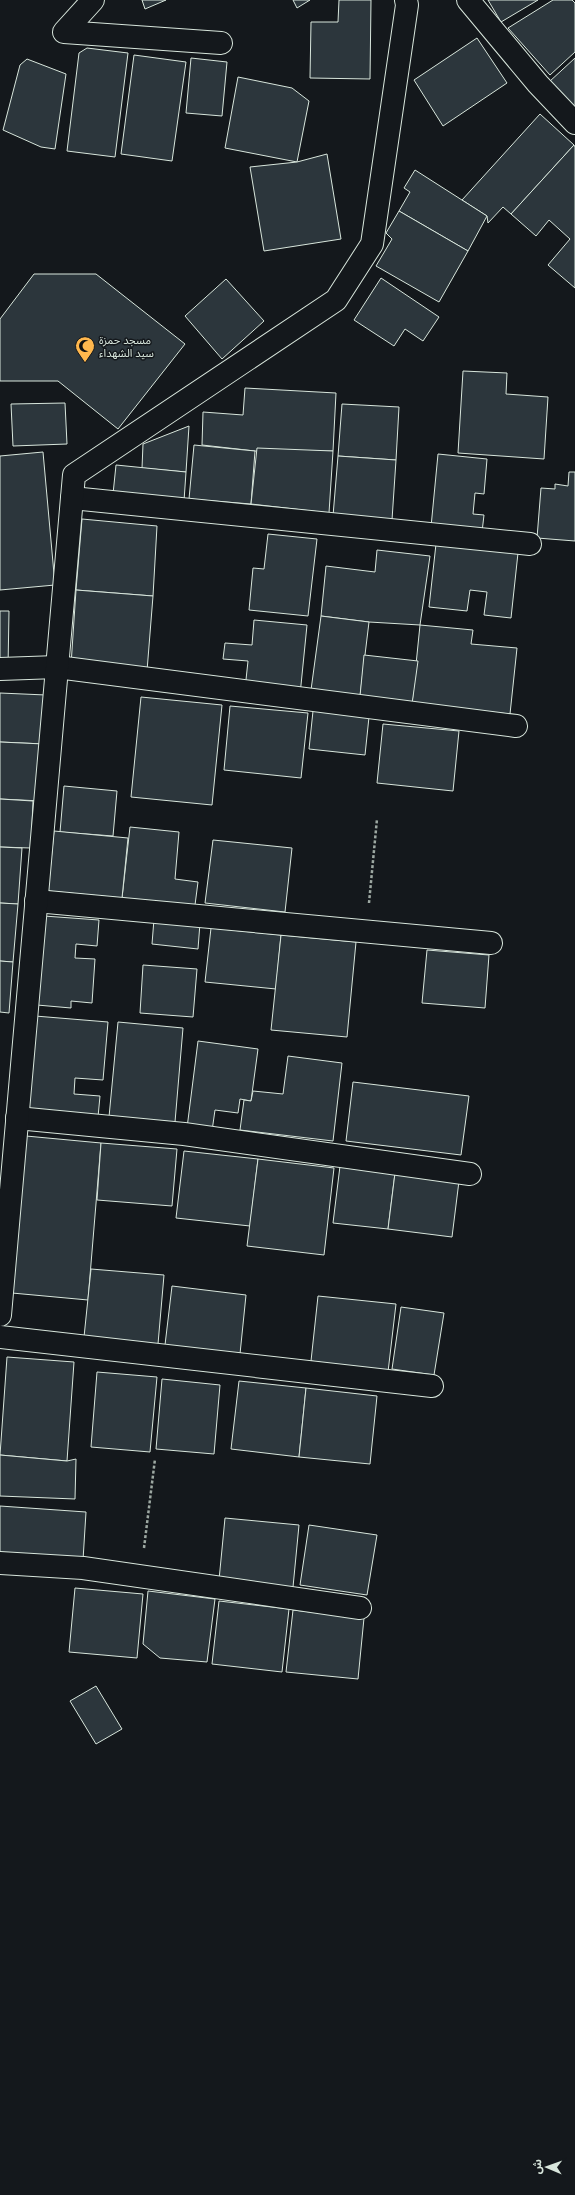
<svg xmlns="http://www.w3.org/2000/svg" width="575" height="2195" font-family="'PT Sans','Noto Sans Arabic',sans-serif">
	<rect width="100%" height="100%" fill="#14181c"/>
	<g fill="#2c363c" stroke="#d8e6dc">
		<polygon points="142,0 166,0 145,9"/>
		<polygon points="293,0 310,0 297,8"/>
		<polygon points="339,0 371,0 370,79 310,78 311,22 338,22"/>
		<polygon points="488,0 538,0 501,22"/>
		<polygon points="553,0 572,0 575,3 575,52 550,75 508,28"/>
		<polygon points="477,38 507,83 443,126 414,80"/>
		<polygon points="87,48 128,53 115,157 67,151 79,53"/>
		<polygon points="134,55 186,62 172,161 121,154"/>
		<polygon points="191,58 227,62 222,116 186,113"/>
		<polygon points="575,58 575,109 549,82"/>
		<polygon points="27,59 66,74 55,149 41,147 3,130 20,65"/>
		<polygon points="238,77 292,88 309,101 297,162 225,148"/>
		<polygon points="540,114 574,145 511,214 503,207 488,223 487,216 462,200"/>
		<polygon points="574,145 575,147 575,288 548,265 570,239 549,220 536,236 511,214"/>
		<polygon points="327,154 341,239 264,251 250,167 297,162"/>
		<polygon points="415,170 487,216 468,251 399,211 410,192 404,188"/>
		<polygon points="399,211 468,251 439,302 376,266 392,239 386,233"/>
		<polygon points="34,274 96,274 185,344 118,429 58,381 0,381 0,319"/>
		<polygon points="381,278 439,317 423,341 405,329 394,346 354,320"/>
		<polygon points="226,279 264,321 222,359 185,316"/>
		<polygon points="463,371 507,373 506,394 548,397 544,459 458,453"/>
		<polygon points="245,388 336,393 333,451 255,451 202,445 203,412 243,415"/>
		<polygon points="65,403 67,444 13,446 11,404"/>
		<polygon points="342,404 399,407 396,460 338,456"/>
		<polygon points="189,426 186,472 142,468 143,444"/>
		<polygon points="194,445 255,451 251,504 189,499"/>
		<polygon points="257,448 333,451 329,513 251,504"/>
		<polygon points="43,452 55,585 0,590 0,456"/>
		<polygon points="438,454 487,459 484,494 475,493 473,514 484,515 482,532 431,527"/>
		<polygon points="338,456 396,460 392,520 333,516"/>
		<polygon points="116,465 186,472 184,501 113,494"/>
		<polygon points="569,472 575,472 575,541 537,538 541,488 555,489 555,484 568,486"/>
		<polygon points="82,519 157,526 153,596 76,590"/>
		<polygon points="268,534 317,539 308,616 249,610 253,568 264,569"/>
		<polygon points="436,544 518,553 511,618 484,615 487,592 470,590 467,611 429,607"/>
		<polygon points="377,550 430,556 420,625 369,622 321,616 326,566 375,572"/>
		<polygon points="76,590 153,596 147,671 71,665"/>
		<polygon points="0,611 9,611 8,668 0,668"/>
		<polygon points="321,616 369,622 360,696 311,690"/>
		<polygon points="254,620 307,625 300,695 245,689 248,661 223,659 225,643 252,645"/>
		<polygon points="420,625 473,630 471,644 517,648 510,714 412,704"/>
		<polygon points="364,655 418,661 412,704 360,696"/>
		<polygon points="0,693 46,695 44,744 0,742"/>
		<polygon points="141,697 222,705 212,805 131,797"/>
		<polygon points="230,706 308,713 301,778 224,770"/>
		<polygon points="313,711 369,717 365,755 309,749"/>
		<polygon points="383,724 459,731 453,791 377,783"/>
		<polygon points="0,742 44,744 41,801 0,799"/>
		<polygon points="64,786 117,791 113,836 60,832"/>
		<polygon points="0,799 33,801 31,848 0,847"/>
		<polygon points="130,827 179,832 175,879 198,882 195,905 122,898"/>
		<polygon points="54,831 128,838 122,898 48,891"/>
		<polygon points="213,840 292,848 285,912 205,903"/>
		<polygon points="0,847 22,848 18,904 0,903"/>
		<polygon points="0,903 18,904 13,962 0,961"/>
		<polygon points="44,916 99,920 97,946 76,944 75,958 95,959 92,1003 71,1001 71,1008 37,1005"/>
		<polygon points="154,919 200,923 198,949 152,944"/>
		<polygon points="211,928 281,935 276,989 205,982"/>
		<polygon points="281,935 356,942 347,1037 271,1030"/>
		<polygon points="427,950 489,955 485,1008 422,1003"/>
		<polygon points="0,961 13,962 9,1013 0,1012"/>
		<polygon points="143,965 197,969 193,1017 140,1013"/>
		<polygon points="35,1016 108,1022 103,1080 75,1078 74,1094 100,1096 98,1117 27,1111"/>
		<polygon points="118,1022 183,1028 175,1122 109,1117"/>
		<polygon points="198,1041 258,1049 251,1101 240,1099 238,1113 215,1110 212,1131 187,1128"/>
		<polygon points="288,1056 342,1063 333,1141 240,1130 244,1100 251,1101 253,1091 283,1094"/>
		<polygon points="353,1082 469,1096 461,1155 346,1141"/>
		<polygon points="26,1136 101,1143 88,1300 12,1293"/>
		<polygon points="101,1143 177,1149 172,1206 97,1200"/>
		<polygon points="184,1151 258,1159 250,1226 176,1218"/>
		<polygon points="258,1159 334,1168 324,1255 247,1246"/>
		<polygon points="340,1166 395,1173 388,1229 333,1223"/>
		<polygon points="395,1173 459,1181 452,1237 388,1229"/>
		<polygon points="91,1269 164,1275 158,1344 84,1337"/>
		<polygon points="172,1286 246,1295 240,1354 165,1345"/>
		<polygon points="318,1296 396,1304 388,1372 311,1361"/>
		<polygon points="401,1307 444,1313 434,1375 392,1369"/>
		<polygon points="7,1357 74,1362 67,1461 0,1455"/>
		<polygon points="97,1372 157,1377 150,1452 91,1447"/>
		<polygon points="162,1379 220,1385 214,1454 156,1449"/>
		<polygon points="239,1381 306,1388 299,1457 231,1449"/>
		<polygon points="306,1388 377,1396 370,1464 299,1457"/>
		<polygon points="0,1455 67,1461 76,1459 75,1499 0,1496"/>
		<polygon points="0,1506 86,1512 83,1560 0,1555"/>
		<polygon points="225,1518 299,1525 293,1587 219,1580"/>
		<polygon points="309,1525 377,1535 367,1595 300,1585"/>
		<polygon points="75,1588 143,1594 137,1658 69,1652"/>
		<polygon points="148,1591 215,1599 207,1662 160,1658 143,1644"/>
		<polygon points="219,1601 289,1609 282,1672 212,1664"/>
		<polygon points="293,1610 364,1618 358,1679 286,1672"/>
		<polygon points="96,1686 122,1729 96,1744 70,1701"/>
	</g>
	<g fill="none" stroke-linecap="round" stroke-linejoin="round">
		<defs>
			<g id="minor">
				<polyline points="93,0 64,32 221,43"/>
				<polyline points="468,0 538,84 575,123"/>
				<polyline points="72,498 530,544"/>
				<polyline points="0,669 57,667 516,726"/>
				<polyline points="36,901 491,943"/>
				<polyline points="17,1118 184,1134 470,1174"/>
				<polyline points="0,1315 74,475 336,300 372,244 407,5 406,0"/>
				<polyline points="0,1337 432,1386"/>
				<polyline points="0,1563 83,1568 360,1608"/>
			</g>
		</defs>
		<use href="#minor" stroke="#d8e6dc" stroke-width="24"/>
		<g stroke="#9da8a2" stroke-width="2.5" stroke-dasharray="3 2" stroke-linecap="butt">
			<polyline points="369,903 377,819"/>
			<polyline points="144,1548 155,1459"/>
		</g>
		<use href="#minor" stroke="#14181c" stroke-width="22"/>
	</g>
	<defs>
		<symbol id="mosque-pin" viewBox="-11 -11 22 30"><path d="M0 17L-7.5 6A9.5 9.5 0 1 1 7.5 6Z" fill="#ffb74d" stroke="#14181c"/><path d="M3.5-4.9A6 6 0 1 0 3.5 4.9A5 5 0 1 1 3.5-4.9Z" fill="#111"/></symbol>
	</defs>
	<g fill-rule="evenodd">
		<use href="#mosque-pin" x="74" y="335" width="22" height="30"/>
	</g>
	<g text-anchor="middle" dominant-baseline="central" stroke-width="3" stroke-linejoin="round" paint-order="stroke">
		<g font-size="11" fill="#d8e6dc" stroke="#14181c" text-anchor="start">
			<text x="99" y="340">مسجد حمزة<tspan x="99" dy="13">سيد الشهداء</tspan></text>
		</g>
	</g>
	<g transform="translate(547 2167) rotate(272)" stroke="#14181c" stroke-width="3" paint-order="stroke">
	<path d="M0-3L7 15L0 10L-7 15Z" fill="#d8e6dc"/>
	<text y="-6" font-size="11" font-weight="bold" text-anchor="middle" fill="#d8e6dc">ش</text>
	</g>
</svg>
